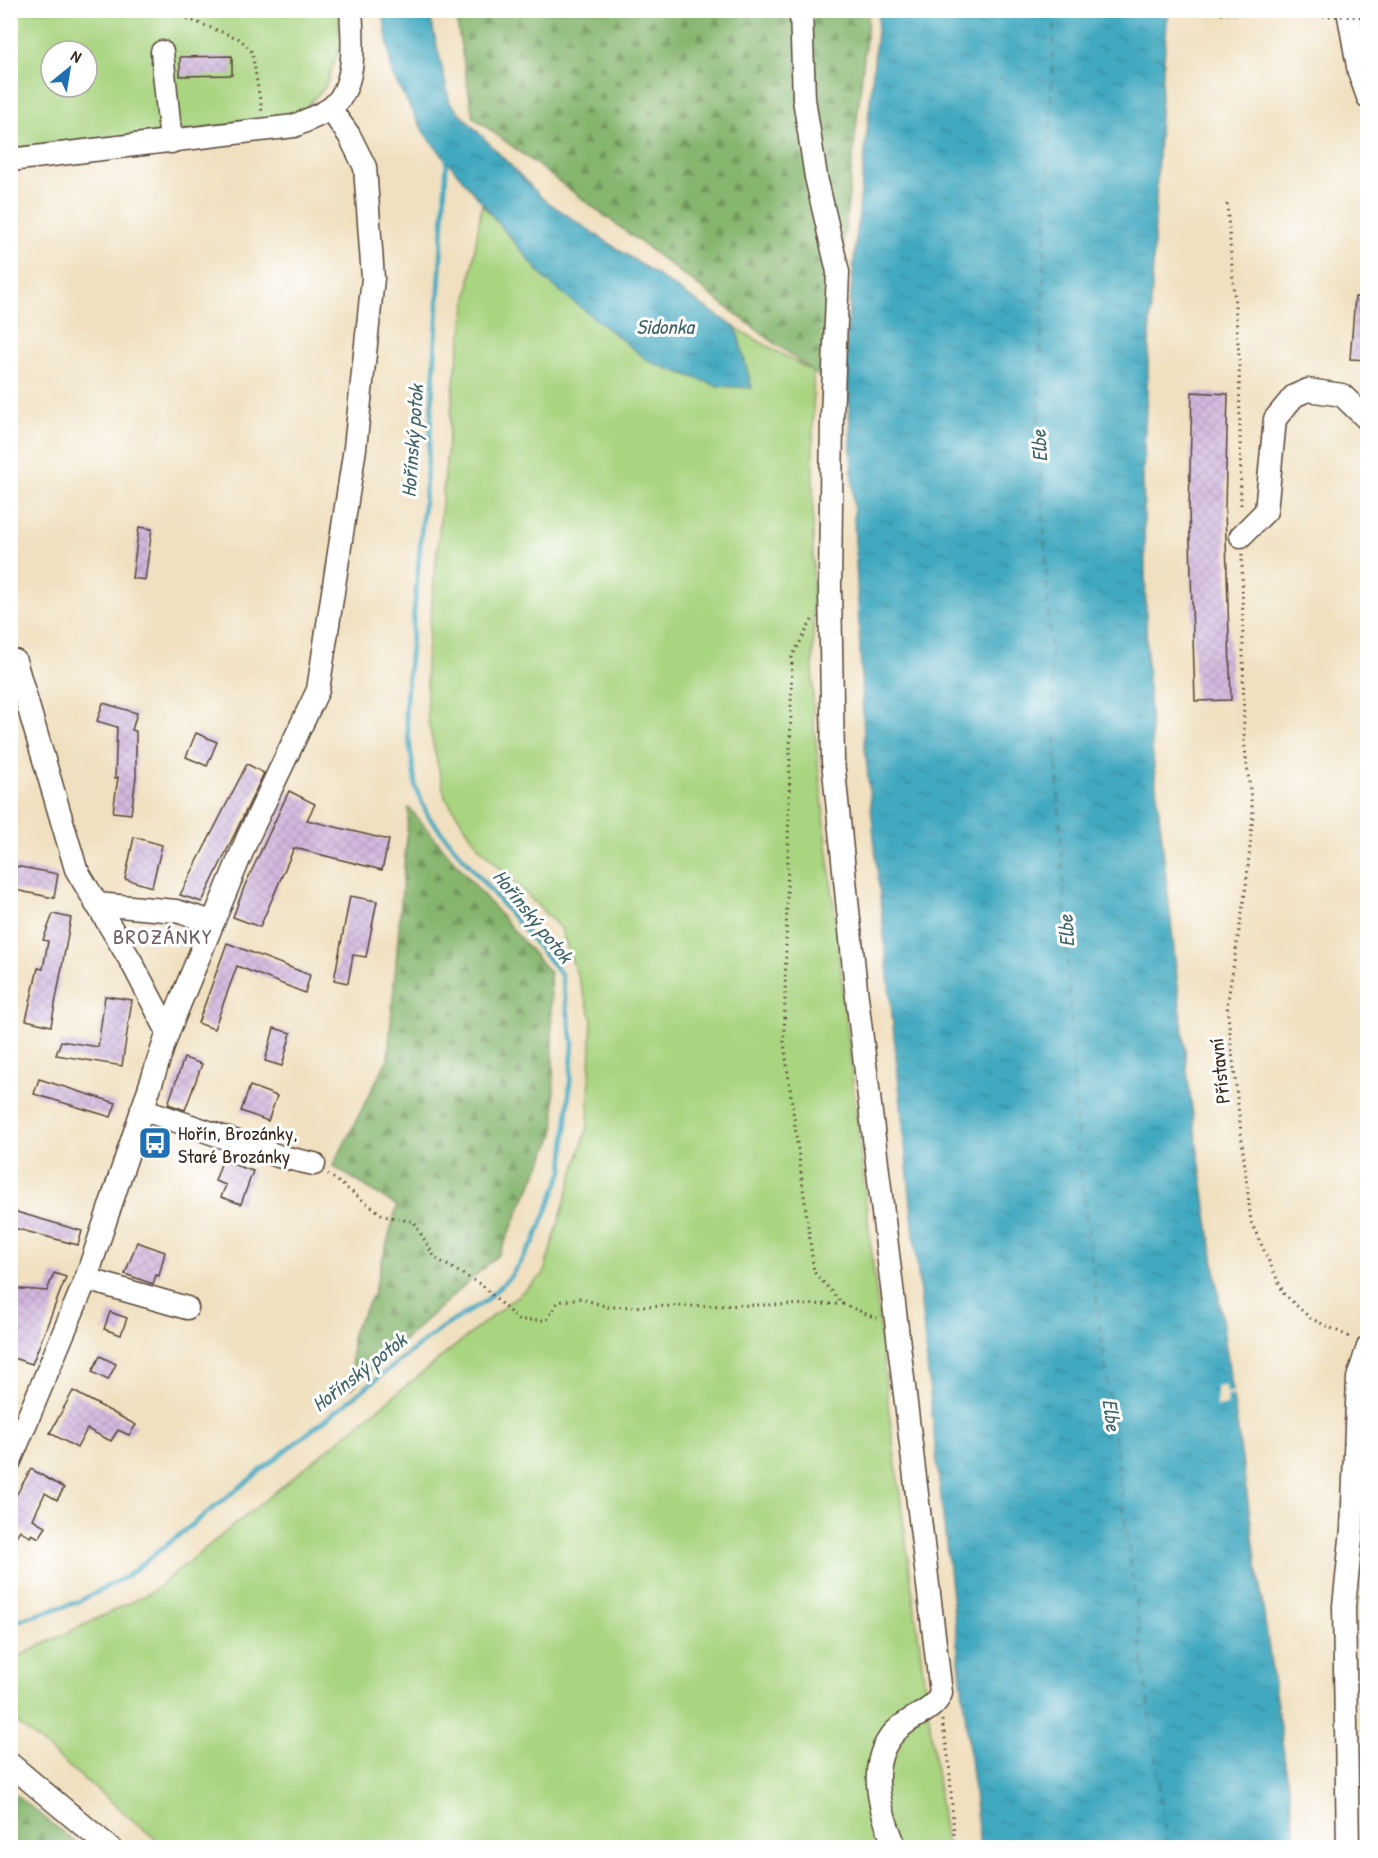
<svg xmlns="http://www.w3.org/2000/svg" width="1378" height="1858" font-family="'Patrick Hand',sans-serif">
	<defs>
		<pattern id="forest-firs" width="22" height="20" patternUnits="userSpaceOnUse" patternTransform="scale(1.5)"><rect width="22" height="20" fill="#86b66e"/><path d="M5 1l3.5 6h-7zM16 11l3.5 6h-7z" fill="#6f945a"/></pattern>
		<pattern id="water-ripples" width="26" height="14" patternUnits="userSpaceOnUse" patternTransform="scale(1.5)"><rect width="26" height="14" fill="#3fa8bf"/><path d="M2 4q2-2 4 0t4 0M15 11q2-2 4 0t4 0" fill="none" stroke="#36899b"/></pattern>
		<pattern id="building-cross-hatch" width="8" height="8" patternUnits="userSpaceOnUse" patternTransform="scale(1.5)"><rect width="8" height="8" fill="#d2b8de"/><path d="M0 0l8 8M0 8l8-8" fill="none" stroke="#b59ebe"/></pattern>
	</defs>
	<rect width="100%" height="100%" fill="#fff"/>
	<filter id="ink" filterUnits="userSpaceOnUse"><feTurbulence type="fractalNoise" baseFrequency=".0167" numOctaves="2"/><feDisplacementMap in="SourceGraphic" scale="12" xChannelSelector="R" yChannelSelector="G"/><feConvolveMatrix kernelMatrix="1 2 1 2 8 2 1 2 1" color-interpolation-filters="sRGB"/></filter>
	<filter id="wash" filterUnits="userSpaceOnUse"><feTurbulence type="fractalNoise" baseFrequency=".008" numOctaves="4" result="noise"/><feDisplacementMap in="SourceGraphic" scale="24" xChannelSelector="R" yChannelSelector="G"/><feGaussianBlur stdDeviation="1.35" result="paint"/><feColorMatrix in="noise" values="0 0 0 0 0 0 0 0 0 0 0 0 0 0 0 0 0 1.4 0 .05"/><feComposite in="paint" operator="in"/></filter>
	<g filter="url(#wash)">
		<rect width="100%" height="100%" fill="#f0e0c0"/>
		<g fill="#a9d480" stroke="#727f4f" stroke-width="1.5" fill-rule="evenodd">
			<path d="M11 11H338L341 44 325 87 302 111 260 123 11 148ZM51 51H87V87H51Z"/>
			<polygon points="482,204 546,280 752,388 736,328 813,372 813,716 889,1412 946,1847 165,1847 11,1718 11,1660 150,1593 543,1275 588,1125 592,1018 561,929 479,847 445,797 428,721 426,663 454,383"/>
		</g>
		<g fill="url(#forest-firs)" stroke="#607046" stroke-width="1.5">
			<polygon points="455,11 869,11 828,383 473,117"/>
			<polygon points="409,808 550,973 555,1122 554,1135 500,1253 351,1388 352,1333 373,1295 397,1206 333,1166 388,1058"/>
			<polygon points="11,1791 81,1847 11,1847"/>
		</g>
		<g fill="url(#water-ripples)" stroke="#3d696e" stroke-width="1.5">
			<polygon points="383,11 429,11 450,103 543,199 736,328 752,388 718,386 650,362 546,280 425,134 392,74"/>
			<polygon points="879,11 1168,11 1161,95 1143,472 1147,662 1152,748 1189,1087 1297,1847 980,1847 937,1463 864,737 846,341"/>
		</g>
		<g fill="#f0e0c0">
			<polygon points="1171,10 1171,15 953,11 953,10"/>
			<polygon points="1225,1385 1227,1393 1235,1391 1236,1395 1227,1396 1227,1405 1217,1407 1216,1386"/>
		</g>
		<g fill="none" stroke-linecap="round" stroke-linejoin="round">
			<polyline stroke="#3fa8bf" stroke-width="4.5" points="10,1623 78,1602 127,1576 440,1329 484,1302 510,1277 534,1242 563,1171 573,1043 561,974 428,816 416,788 405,711 430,437 447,157"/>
			<polyline stroke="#3d6366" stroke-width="1.5" stroke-dasharray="8 6" stroke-linecap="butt" points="1055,10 1038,417 1078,1153 1167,1848"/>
		</g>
		<g id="blocks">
			<g fill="url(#building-cross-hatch)">
				<polygon points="232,56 232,75 180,76 180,57"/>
				<polygon points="1355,297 1368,298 1368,360 1350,359"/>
				<polygon points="1192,392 1228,394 1225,508 1231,700 1195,701 1189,509"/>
				<polygon points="139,527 152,529 145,580 132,578"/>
				<polygon points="103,703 137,713 132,730 136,731 136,777 131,814 113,812 118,777 115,778 117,727 97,721"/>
				<polygon points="196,733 217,742 207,766 186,757"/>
				<polygon points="247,764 264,773 202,902 180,895"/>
				<polygon points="289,791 315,804 307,820 389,840 382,870 294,848 260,927 233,917 245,885"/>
				<polygon points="134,837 162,845 152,887 125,879"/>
				<polygon points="10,865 58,874 54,898 10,889"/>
				<polygon points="350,896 377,901 366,957 353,955 348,983 334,980"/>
				<polygon points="53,914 71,918 51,1026 26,1020 38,968 43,969 48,941 43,940"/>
				<polygon points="227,943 310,975 305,993 237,966 214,1029 198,1023"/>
				<polygon points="105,996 132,1000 122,1066 56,1055 61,1041 98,1047"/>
				<polygon points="274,1028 291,1033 282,1066 265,1061"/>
				<polygon points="184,1058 202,1064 185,1110 168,1104"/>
				<polygon points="39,1079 116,1103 111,1117 34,1094"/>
				<polygon points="250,1086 277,1096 268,1121 241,1111"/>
				<polygon points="222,1161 253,1171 241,1204 221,1197 226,1185 215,1181"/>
				<polygon points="13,1211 82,1231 78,1245 10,1227"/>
				<polygon points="137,1242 165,1252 159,1276 156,1275 153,1284 125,1274"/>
				<polygon points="54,1273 66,1277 32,1364 10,1357 10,1288 47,1291"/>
				<polygon points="110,1312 127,1318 121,1335 104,1329"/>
				<polygon points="100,1356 116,1364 108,1380 92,1372"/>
				<polygon points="73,1391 136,1425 129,1435 118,1430 111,1441 87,1429 77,1448 50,1433"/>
				<polygon points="31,1469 64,1488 57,1500 45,1493 33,1519 46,1527 39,1538 32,1534 30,1537 20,1530 10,1546 10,1506"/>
			</g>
		</g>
	</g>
	<g filter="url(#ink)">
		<use href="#blocks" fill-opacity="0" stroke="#564536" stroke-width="1.5"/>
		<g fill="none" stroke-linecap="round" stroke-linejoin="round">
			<defs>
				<g id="minor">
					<path d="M801 10 804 99 816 177 838 272 832 417 830 587 833 761 856 989 941 1693C936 1708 919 1714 907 1722 862 1751 878 1808 896 1848"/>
					<polyline points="1348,10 1359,72 1368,97"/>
					<polyline points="162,52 171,142"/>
					<path d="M10 160 294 126C305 121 318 116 328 110 358 91 353 40 351 10"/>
					<polyline points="1241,536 1266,511 1275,419 1294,396 1308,390 1342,395 1368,420"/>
					<polyline points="15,661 76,869 132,963 168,1032"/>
					<polyline points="96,904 176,911 213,922"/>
					<polyline points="142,1109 278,1156 314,1164"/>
					<polyline points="86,1279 187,1308"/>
					<polyline points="10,1461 86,1279 168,1032 248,837 318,690 355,448 373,278 365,167 349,135 330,109"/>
					<polyline points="10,1764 110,1848"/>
					<polyline points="1348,1848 1344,1606 1352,1530 1358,1378 1368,1347"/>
				</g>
			</defs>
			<use href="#minor" stroke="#564536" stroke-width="25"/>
			<g stroke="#564536" stroke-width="3" stroke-dasharray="1.5 4.5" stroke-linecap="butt">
				<polyline points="165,10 240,39 252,52 262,112"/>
				<polyline points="1227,204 1239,356 1241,508"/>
				<polyline points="1242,554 1244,740 1253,815 1246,887 1227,1006 1251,1222 1284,1294 1310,1318 1352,1338"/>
				<polyline points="812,620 792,657 784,1042 814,1272 843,1304 878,1319"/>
				<polyline points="328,1174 384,1216 414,1222 435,1258 483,1286 518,1320 547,1320 558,1302 579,1298 608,1307 843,1304"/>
				<polyline points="942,1720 949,1762 955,1848"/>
			</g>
			<use href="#minor" stroke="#fff" stroke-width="22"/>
			<polyline stroke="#564536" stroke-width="3" stroke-dasharray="1.5 4.5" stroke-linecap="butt" points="1089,10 1368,17"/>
		</g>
	</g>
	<defs>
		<symbol id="bus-square" viewBox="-11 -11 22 22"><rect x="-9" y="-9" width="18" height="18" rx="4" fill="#1f6fb2" stroke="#fff"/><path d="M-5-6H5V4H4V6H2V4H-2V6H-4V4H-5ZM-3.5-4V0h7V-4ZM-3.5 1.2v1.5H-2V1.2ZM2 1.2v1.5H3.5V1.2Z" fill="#fff"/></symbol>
	</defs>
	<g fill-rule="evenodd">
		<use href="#bus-square" x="136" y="1124" width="38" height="38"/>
	</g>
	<g text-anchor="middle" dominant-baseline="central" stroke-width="6" stroke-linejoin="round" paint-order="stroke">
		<g font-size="20" fill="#3b2a1e" stroke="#fff">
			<text transform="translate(1219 1071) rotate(-96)">Přístavní</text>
		</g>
		<g font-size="20" fill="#3b2a1e" stroke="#fff" text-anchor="start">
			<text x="178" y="1132">Hořín, Brozánky,<tspan x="178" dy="23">Staré Brozánky</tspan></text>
		</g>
		<g font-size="21" font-style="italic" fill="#3d6366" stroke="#fff">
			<text x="665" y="326">Sidonka</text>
			<text transform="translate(412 441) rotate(-86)">Hořínský potok</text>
			<text transform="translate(1039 446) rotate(-93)">Elbe</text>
			<text transform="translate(533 916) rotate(51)">Hořínský potok</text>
			<text transform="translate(1066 931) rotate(-93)">Elbe</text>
			<text transform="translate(359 1372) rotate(-38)">Hořínský potok</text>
			<text transform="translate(1112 1415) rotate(83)">Elbe</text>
		</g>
		<g font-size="22" letter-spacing="1.5" fill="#705c61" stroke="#fff">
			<text x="163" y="936">BROZÁNKY</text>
		</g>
	</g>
	<rect width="1378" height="1858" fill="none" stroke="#fff" stroke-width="36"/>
	<g transform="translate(69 69) rotate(30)"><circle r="28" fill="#ffffff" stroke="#b1aaa5" stroke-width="1.5"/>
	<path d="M0-4.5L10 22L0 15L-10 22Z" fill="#1f6fb2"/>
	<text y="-9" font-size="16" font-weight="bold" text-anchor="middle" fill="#3b2a1e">N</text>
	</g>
</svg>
